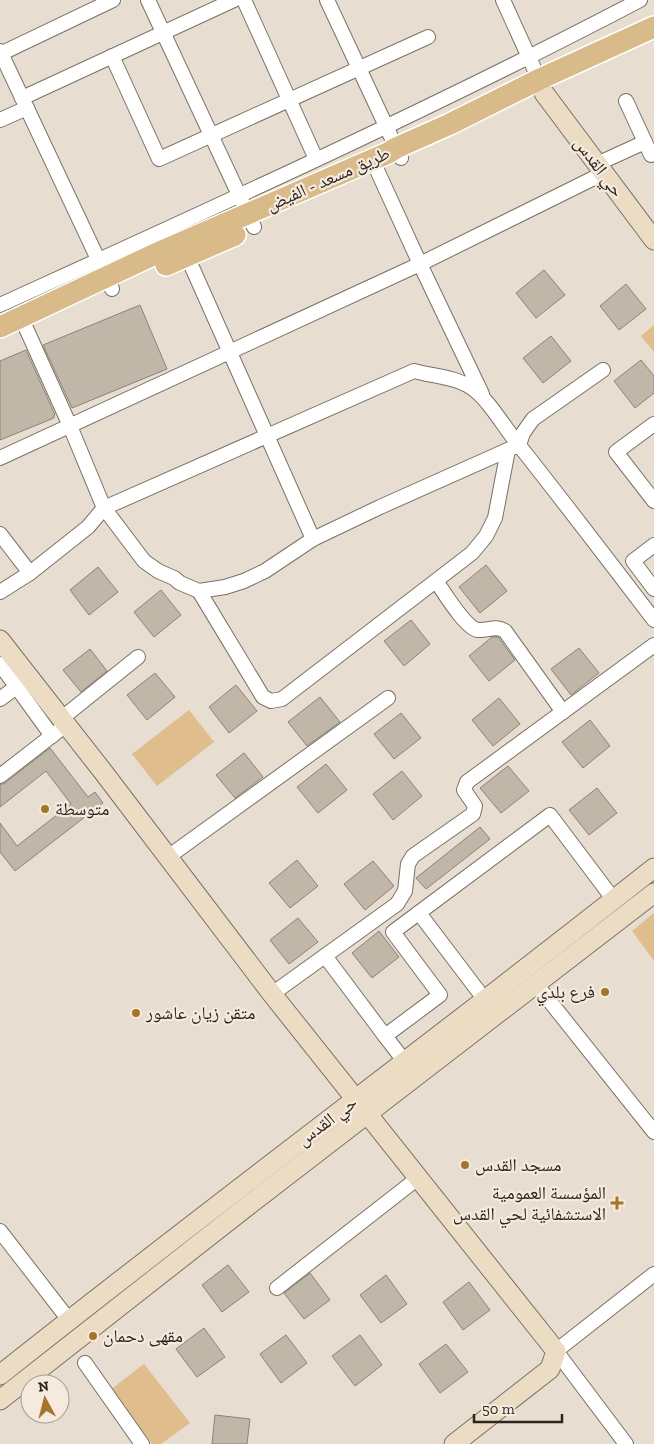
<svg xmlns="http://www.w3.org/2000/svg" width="654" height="1444" font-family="'Zilla Slab','Noto Naskh Arabic',serif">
	<rect width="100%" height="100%" fill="#e7ddd0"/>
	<g fill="#dfbd8d">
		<polygon points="654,325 654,352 641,336"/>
		<polygon points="189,710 214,742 157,786 132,754"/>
		<polygon points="654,913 654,961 632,931"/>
		<polygon points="144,1364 190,1423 161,1444 152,1444 110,1390"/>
	</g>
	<g fill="#c1b7a9" stroke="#8c8376">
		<polygon points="544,270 565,295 536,318 516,293"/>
		<polygon points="626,284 646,309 619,330 600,306"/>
		<polygon points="140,305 167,369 72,408 43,345"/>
		<polygon points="551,336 571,361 543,383 523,358"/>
		<polygon points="26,350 55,415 54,415 54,418 0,440 0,361"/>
		<polygon points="641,360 654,376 654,393 635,408 614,381"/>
		<polygon points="486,565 507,591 480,613 459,587"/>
		<polygon points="98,567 118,592 89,615 70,590"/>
		<polygon points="161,590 181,615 154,637 134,612"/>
		<polygon points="411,620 430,644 404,666 384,641"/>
		<polygon points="492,637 498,637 515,660 489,681 469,656"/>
		<polygon points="579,648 599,673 571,695 551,669"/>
		<polygon points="90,649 107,671 81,692 63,670"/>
		<polygon points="155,673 175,697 147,720 127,695"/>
		<polygon points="236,685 257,711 229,733 209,707"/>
		<polygon points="320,697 340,722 307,746 288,722"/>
		<polygon points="499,698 520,724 493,746 472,720"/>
		<polygon points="401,713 421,738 394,759 374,734"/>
		<polygon points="590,720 610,746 583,768 562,742"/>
		<polygon points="50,748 88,797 95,792 103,803 15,871 0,852 0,823 17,846 71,804 46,771 0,807 0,785 5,783"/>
		<polygon points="244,753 263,777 235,798 216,775"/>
		<polygon points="326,764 347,790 318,813 297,787"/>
		<polygon points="508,766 529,791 501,813 480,788"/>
		<polygon points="402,771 422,796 393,820 373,794"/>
		<polygon points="597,788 617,813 589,835 569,810"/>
		<polygon points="480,827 490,839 426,889 416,878"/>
		<polygon points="297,860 318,886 290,908 269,883"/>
		<polygon points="373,861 394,886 365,910 344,884"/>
		<polygon points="298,918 318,942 289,964 270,940"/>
		<polygon points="379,931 399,957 372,978 352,953"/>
		<polygon points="228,1265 249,1292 222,1312 202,1285"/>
		<polygon points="310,1273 330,1300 304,1319 284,1293"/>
		<polygon points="386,1275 407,1304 381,1323 360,1295"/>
		<polygon points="469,1282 490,1310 463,1330 443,1302"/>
		<polygon points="204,1328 225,1357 197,1377 176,1349"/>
		<polygon points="286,1335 307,1363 281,1383 260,1354"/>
		<polygon points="360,1335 382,1365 355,1386 332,1356"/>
		<polygon points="446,1344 468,1372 440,1393 419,1364"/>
		<polygon points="215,1415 250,1419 247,1444 212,1444"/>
	</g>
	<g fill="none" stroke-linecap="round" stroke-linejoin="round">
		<defs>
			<g id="street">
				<polyline points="148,0 254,227"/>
				<polyline points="244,0 316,159"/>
				<polyline points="327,0 401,158"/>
				<polyline points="503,0 542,86"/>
				<polyline points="0,51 112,289"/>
				<polyline points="0,54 113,0"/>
				<polyline points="112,56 159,159 428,37"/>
				<polyline points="22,98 234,0"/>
				<polyline points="626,101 651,155"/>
				<polyline points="0,120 27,108"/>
				<polyline points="597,164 645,142"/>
				<polyline points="377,170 420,264 604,173"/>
				<polyline points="187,256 313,539"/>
				<path d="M0 305C215 207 430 110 640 0"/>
				<polyline points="21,317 70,426 104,508 144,561 158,571 174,578 180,583 199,591 225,587 244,581 265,571 313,539 380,507 519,445 523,433 533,419 603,370"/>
				<polyline points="654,424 616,452 654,501"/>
				<polyline points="0,458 420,264 482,394"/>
				<polyline points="0,534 30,573"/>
				<polyline points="654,545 633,561 654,589"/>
				<path d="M436 581C444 592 465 628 478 630 488 631 495 625 505 631L563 712"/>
				<polyline points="199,591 263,697 271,701 282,699 472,553 486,536 495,518 508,450"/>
				<path d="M0 592 30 573 88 527 104 508 414 371C432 376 456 377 472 388 489 400 504 427 518 444 564 502 609 561 654 620"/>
				<polyline points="0,664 52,736"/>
				<polyline points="0,699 23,682"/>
				<polyline points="62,718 138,657"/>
				<polyline points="0,776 58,731"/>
				<polyline points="168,857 388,698"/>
				<polyline points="419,913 485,1000"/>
				<polyline points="325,956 385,1036"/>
				<polyline points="536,984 654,1132"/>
				<polyline points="272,994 397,904 405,891 408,864 413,856 473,814 475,806 464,790 467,782 654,645"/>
				<polyline points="405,1062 385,1036 440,995 393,932 550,815 614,900"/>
				<polyline points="0,1231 69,1320"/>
				<polyline points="277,1288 418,1178"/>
				<polyline points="85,1363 142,1444"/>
				<polyline points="626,1444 556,1351 654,1274"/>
			</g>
			<g id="secondary">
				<polyline points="544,93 654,240"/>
				<polyline points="0,640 104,773 272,994 556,1351 550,1369 454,1444"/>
				<path d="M0 1375C216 1203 438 1039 654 868"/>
				<polyline points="0,1400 250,1204 654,893"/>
			</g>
			<g id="primary">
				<polyline points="166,265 235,235"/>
				<polyline points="0,327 153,255 388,153 396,148 450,124 540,79 654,27"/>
			</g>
		</defs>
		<use href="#street" stroke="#7a7165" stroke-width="16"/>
		<use href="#secondary" stroke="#7a7165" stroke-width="21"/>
		<use href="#primary" stroke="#fff" stroke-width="24"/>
		<use href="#street" stroke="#fff" stroke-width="14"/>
		<use href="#secondary" stroke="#ecdcc4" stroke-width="19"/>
		<use href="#primary" stroke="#d9ba89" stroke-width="21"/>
	</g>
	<g fill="#a57529" stroke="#f5eadd" stroke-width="2">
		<circle cx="45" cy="809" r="5"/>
		<circle cx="605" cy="992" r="5"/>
		<circle cx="136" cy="1013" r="5"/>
		<circle cx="465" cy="1165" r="5"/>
		<path d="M614.5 1195.5h5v5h5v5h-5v5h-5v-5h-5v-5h5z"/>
		<circle cx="93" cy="1336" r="5"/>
	</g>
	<g text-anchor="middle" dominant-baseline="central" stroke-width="4.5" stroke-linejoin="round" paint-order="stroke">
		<g font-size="18" fill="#2a2621" stroke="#f5eadd">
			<text transform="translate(599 167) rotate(53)">حي القدس</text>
			<text transform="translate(328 179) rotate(-24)">طريق مسعد - الفيض</text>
			<text transform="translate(327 1121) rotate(-37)">حي القدس</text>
		</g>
		<g font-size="18" fill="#2a2621" stroke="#f5eadd" text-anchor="start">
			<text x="55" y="809">متوسطة</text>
			<text x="595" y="992" text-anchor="end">فرع بلدي</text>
			<text x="146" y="1013">متقن زيان عاشور</text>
			<text x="475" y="1165">مسجد القدس</text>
			<text x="606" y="1193" text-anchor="end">المؤسسة العمومية<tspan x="606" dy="21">الاستشفائية لحي القدس</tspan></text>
			<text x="103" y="1336">مقهى دحمان</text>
		</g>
	</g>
	<g transform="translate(45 1399) rotate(353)"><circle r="24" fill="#f5eadd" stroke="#a49c92"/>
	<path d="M0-4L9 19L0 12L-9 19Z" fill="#a57529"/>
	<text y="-8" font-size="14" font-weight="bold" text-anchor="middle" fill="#2a2621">N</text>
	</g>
	<path d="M474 1414v8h88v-8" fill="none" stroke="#2a2621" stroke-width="2.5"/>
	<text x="482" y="1414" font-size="15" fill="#2a2621" stroke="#f5eadd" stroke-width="4" paint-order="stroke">50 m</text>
</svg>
